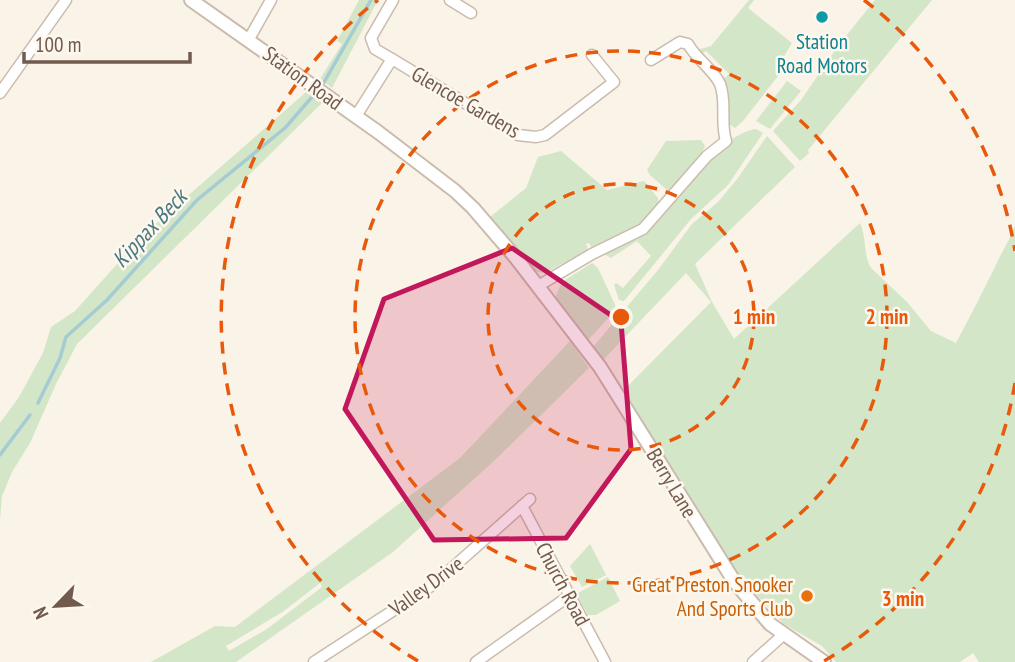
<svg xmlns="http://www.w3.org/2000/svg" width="1015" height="662" font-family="'PT Sans Narrow',sans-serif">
	<rect width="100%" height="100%" fill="#faf3e7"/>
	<g fill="#d3e6c7" fill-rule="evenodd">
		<polygon points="359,0 378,0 332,88 320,79 342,44 337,41"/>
		<polygon points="749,0 754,0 748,8 792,43 780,63 785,67 743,121 735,128 728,123 722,80 729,74 706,51 700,55 697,50 711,46"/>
		<polygon points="875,0 932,0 808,150 809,153 800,161 773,131 801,100 838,46"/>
		<polygon points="787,81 801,91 770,129 756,121"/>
		<polygon points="306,92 323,102 77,344 56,384 30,443 12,472 2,496 0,520 0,423 19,397 43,353 51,327 75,311 127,253 138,246 150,229"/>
		<path d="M756 129 763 133 728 185 691 219 624 301 619 300 614 285 616 283 623 288 651 256 637 241 611 258 602 253C617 247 635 242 647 232 676 208 716 134 756 129Z"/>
		<path d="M767 136 795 167 695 264 712 302 734 339 860 223C867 238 863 255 871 268L907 302 931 331 956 343C970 317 983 291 996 265 1002 251 1010 240 1015 226V662H979L973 653 960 662H836L822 646 784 624 741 578 622 392 711 302 686 273 604 359 593 347 658 270 692 224 718 202 738 178Z"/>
		<polygon points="701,140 705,146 700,157 670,190 667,190 650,175 647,170 666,141"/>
		<polygon points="561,151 607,190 644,181 658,198 659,204 641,224 592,248 589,243 586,244 588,250 545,273 536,272 490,217 526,188 538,157"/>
		<polygon points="592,263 598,268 617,309 588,340 559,304 556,295 562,282"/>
		<path d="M570 341 589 368 494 461 393 552 236 662H151L215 626 235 627 460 458ZM320 583 322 587 267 629 229 651 226 646 284 611Z"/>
		<polygon points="590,544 606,575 582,587 570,566"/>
		<polygon points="608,577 620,601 596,615 588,615 576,594"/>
	</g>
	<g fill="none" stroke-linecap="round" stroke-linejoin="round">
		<g stroke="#a5cbd3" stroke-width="3.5">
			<polyline points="323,84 371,0"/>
			<polyline points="38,403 60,358 66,337 107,300 197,200 285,128 312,97"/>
			<polyline points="0,455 30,415"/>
		</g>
		<defs>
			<g id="minor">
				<polyline points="450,0 471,13"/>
				<polyline points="249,39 271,0"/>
				<polyline points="392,59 375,49 371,38 393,0"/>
				<polyline points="0,93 66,0"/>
				<polyline points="356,116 392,59 518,135 536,137 545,135 614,82 592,55"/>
				<path d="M538 286 592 254 643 229 707 156 726 141C720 122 727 102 720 84 713 69 696 59 688 44L680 42 651 60"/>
				<polyline points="522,506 605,662"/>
				<polyline points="314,662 434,584 530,499"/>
				<polyline points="476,662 569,596"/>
				<polyline points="753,662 783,635"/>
			</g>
			<polyline id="tertiary" points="191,0 378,132 455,191 473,208 516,258 600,367 734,581 770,624 824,662"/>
		</defs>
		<use href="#minor" stroke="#cbbbae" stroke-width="13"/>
		<use href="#tertiary" stroke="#cbbbae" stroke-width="16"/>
		<use href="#minor" stroke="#fff" stroke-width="10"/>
		<use href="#tertiary" stroke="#fff" stroke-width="12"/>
	</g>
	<path fill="#c2185b" fill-opacity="0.2" stroke="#c2185b" stroke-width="5" stroke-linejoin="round" d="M512 248 621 322 631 449 566 538 434 540 345 409 384 299Z"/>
	<g fill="none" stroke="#e8590c" stroke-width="3.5" stroke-dasharray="12 9">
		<circle cx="621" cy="317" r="133"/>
		<circle cx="621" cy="317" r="266"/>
		<path d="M1015 383A399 399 0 0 1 824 661M418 661A399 399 0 0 1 378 0M864 0A399 399 0 0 1 1015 251"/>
	</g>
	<circle fill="#0f9aa8" stroke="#fdf7ed" stroke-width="2.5" cx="822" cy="17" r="7"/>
	<circle fill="#e8710a" stroke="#fdf7ed" stroke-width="2.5" cx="807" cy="596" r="7"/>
	<g text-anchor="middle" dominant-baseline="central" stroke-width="5" stroke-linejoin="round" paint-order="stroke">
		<g font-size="21" fill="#0d838f" stroke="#fdf7ed">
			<text x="822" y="41">Station<tspan x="822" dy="24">Road Motors</tspan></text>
		</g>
		<g font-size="21" fill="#715b4e" stroke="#fdf7ed">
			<text transform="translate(303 78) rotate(36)">Station Road</text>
			<text transform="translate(466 102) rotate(30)">Glencoe Gardens</text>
			<text transform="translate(672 483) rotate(59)">Berry Lane</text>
			<text transform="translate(563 584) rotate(62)">Church Road</text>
			<text transform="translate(426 586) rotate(-36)">Valley Drive</text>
		</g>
		<g font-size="21" fill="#c56008" stroke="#fdf7ed" text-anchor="end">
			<text x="793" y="584">Great Preston Snooker<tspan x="793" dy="24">And Sports Club</tspan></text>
		</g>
		<g font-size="23" font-style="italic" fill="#4a7982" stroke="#fdf7ed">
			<text transform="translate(149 228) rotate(-47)">Kippax Beck</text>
		</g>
	</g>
	<circle cx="621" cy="317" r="10" fill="#e8590c" stroke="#fdf7ed" stroke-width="3.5"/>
	<g font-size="21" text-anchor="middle" font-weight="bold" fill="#e8590c" stroke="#fdf7ed" stroke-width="5" stroke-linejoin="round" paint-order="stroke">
		<text x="754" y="324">1 min</text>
		<text x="887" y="324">2 min</text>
		<text x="903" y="606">3 min</text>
	</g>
	<g transform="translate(56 606) rotate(245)" stroke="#fdf7ed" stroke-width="5" paint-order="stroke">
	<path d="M0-5L12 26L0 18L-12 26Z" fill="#715b4e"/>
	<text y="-10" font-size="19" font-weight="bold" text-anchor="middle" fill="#715b4e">N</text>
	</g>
	<path d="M24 52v10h166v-10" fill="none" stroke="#715b4e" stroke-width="3.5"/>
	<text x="35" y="52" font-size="21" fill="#715b4e" stroke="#fdf7ed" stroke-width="5" paint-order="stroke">100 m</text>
</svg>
